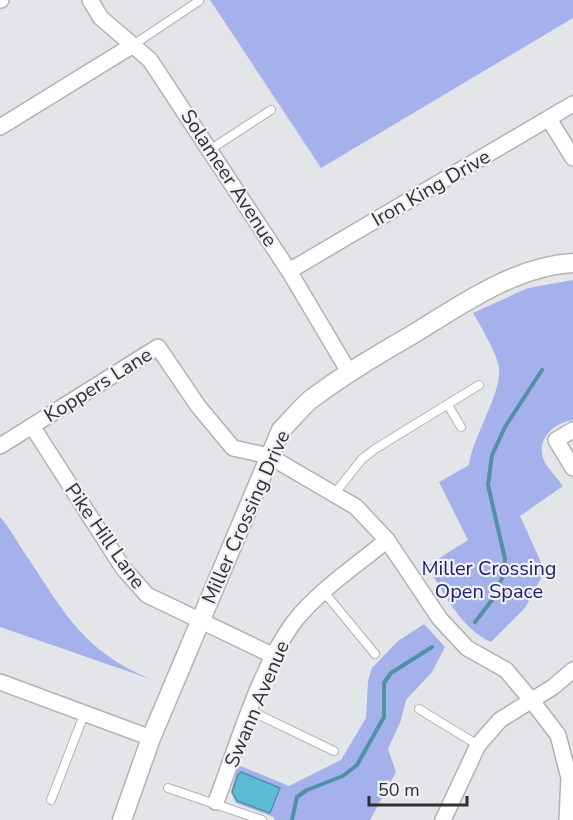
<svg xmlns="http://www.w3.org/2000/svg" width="573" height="820" font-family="'Nunito Sans',sans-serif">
	<rect width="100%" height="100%" fill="#e4e5e8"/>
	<g fill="#a5b1eb">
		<polygon points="210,0 573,0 573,18 321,168"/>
		<path d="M573 280V420C551 423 532 444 547 466 552 473 558 479 563 486L520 516 545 571 525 608 491 642C460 628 445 594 427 566L468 540 439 482 469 465C473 436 502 393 499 368 498 355 480 325 473 313L528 288Z"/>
		<path d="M0 517C10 528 19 545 28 558 67 617 85 652 153 680L0 627Z"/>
		<polygon points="424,624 445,647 432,672 406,700 401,720 388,749 396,772 370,820 274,820 274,817 236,803 231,792 238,765 289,786 341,760 366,718 368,681 372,668 398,641"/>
	</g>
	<polygon fill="#5ebbd6" stroke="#5091a4" stroke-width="1.5" points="241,772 280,788 270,813 237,801 232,792 238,775"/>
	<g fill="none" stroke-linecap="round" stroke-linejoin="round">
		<g stroke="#5091a4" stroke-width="4">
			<polyline points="475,622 492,600 503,576 505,559 488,485 492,455 505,427 542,370"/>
			<polyline points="292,820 297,797 307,790 343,776 357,765 384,717 384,683 391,673 432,647"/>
		</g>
		<defs>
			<g id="service">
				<polyline points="133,45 199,1"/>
				<polyline points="211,149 271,110"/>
				<polyline points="448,405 461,427"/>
				<polyline points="335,493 362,459 375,449 479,385"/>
				<polyline points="324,592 375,654"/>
				<polyline points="419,709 478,745"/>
				<polyline points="251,711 334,751"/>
				<polyline points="168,788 262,820"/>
				<polyline points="51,800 85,712"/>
			</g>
			<g id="minor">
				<polyline points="0,0 1,0"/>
				<polyline points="90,0 101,18 150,60 289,271 349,372"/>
				<polyline points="549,119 573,158"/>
				<polyline points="0,127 133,45"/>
				<polyline points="289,271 573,104"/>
				<polyline points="32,426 123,568 147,595 274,656"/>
				<polyline points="573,430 556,440 573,468"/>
				<polyline points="0,446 158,347 198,406 233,448 269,456 356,507 387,540 440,619 467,648 506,670 532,701 558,735 569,778 567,820"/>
				<polyline points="0,682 151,738"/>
				<path d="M216 802C237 747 259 669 294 622 319 590 356 566 387 540"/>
				<polyline points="443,820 478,745 500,720 553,687 573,670"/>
			</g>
			<path id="tertiary" d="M122 820 151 738 281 430C291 420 300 409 310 400 343 375 379 354 415 333 462 304 516 266 573 263"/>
		</defs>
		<use href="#service" stroke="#b1b2b5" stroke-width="10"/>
		<use href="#minor" stroke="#b1b2b5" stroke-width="18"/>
		<use href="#tertiary" stroke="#b1b2b5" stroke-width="21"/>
		<use href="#service" stroke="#fff" stroke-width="8"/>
		<use href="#minor" stroke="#fff" stroke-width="15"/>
		<use href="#tertiary" stroke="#fff" stroke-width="18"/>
	</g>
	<g text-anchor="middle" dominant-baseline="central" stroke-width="4.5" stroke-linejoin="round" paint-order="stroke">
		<g font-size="20" fill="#2f3031" stroke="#f1f2f5">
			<text transform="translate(229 178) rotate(57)">Solameer Avenue</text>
			<text transform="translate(431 188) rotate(-30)">Iron King Drive</text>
			<text transform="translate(98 385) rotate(-32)">Koppers Lane</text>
			<text transform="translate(246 517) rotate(-66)">Miller Crossing Drive</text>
			<text transform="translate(105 536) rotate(55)">Pike Hill Lane</text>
			<text transform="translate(257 704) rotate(-67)">Swann Avenue</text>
		</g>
		<g font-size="20" fill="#1e1e69" stroke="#f1f2f5">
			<text x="489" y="568">Miller Crossing<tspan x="489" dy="23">Open Space</tspan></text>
		</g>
	</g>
	<path d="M369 796v9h98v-9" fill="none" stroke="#2f3031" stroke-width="3"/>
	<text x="378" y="796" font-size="18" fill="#2f3031" stroke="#f1f2f5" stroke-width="4.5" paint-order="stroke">50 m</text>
</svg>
